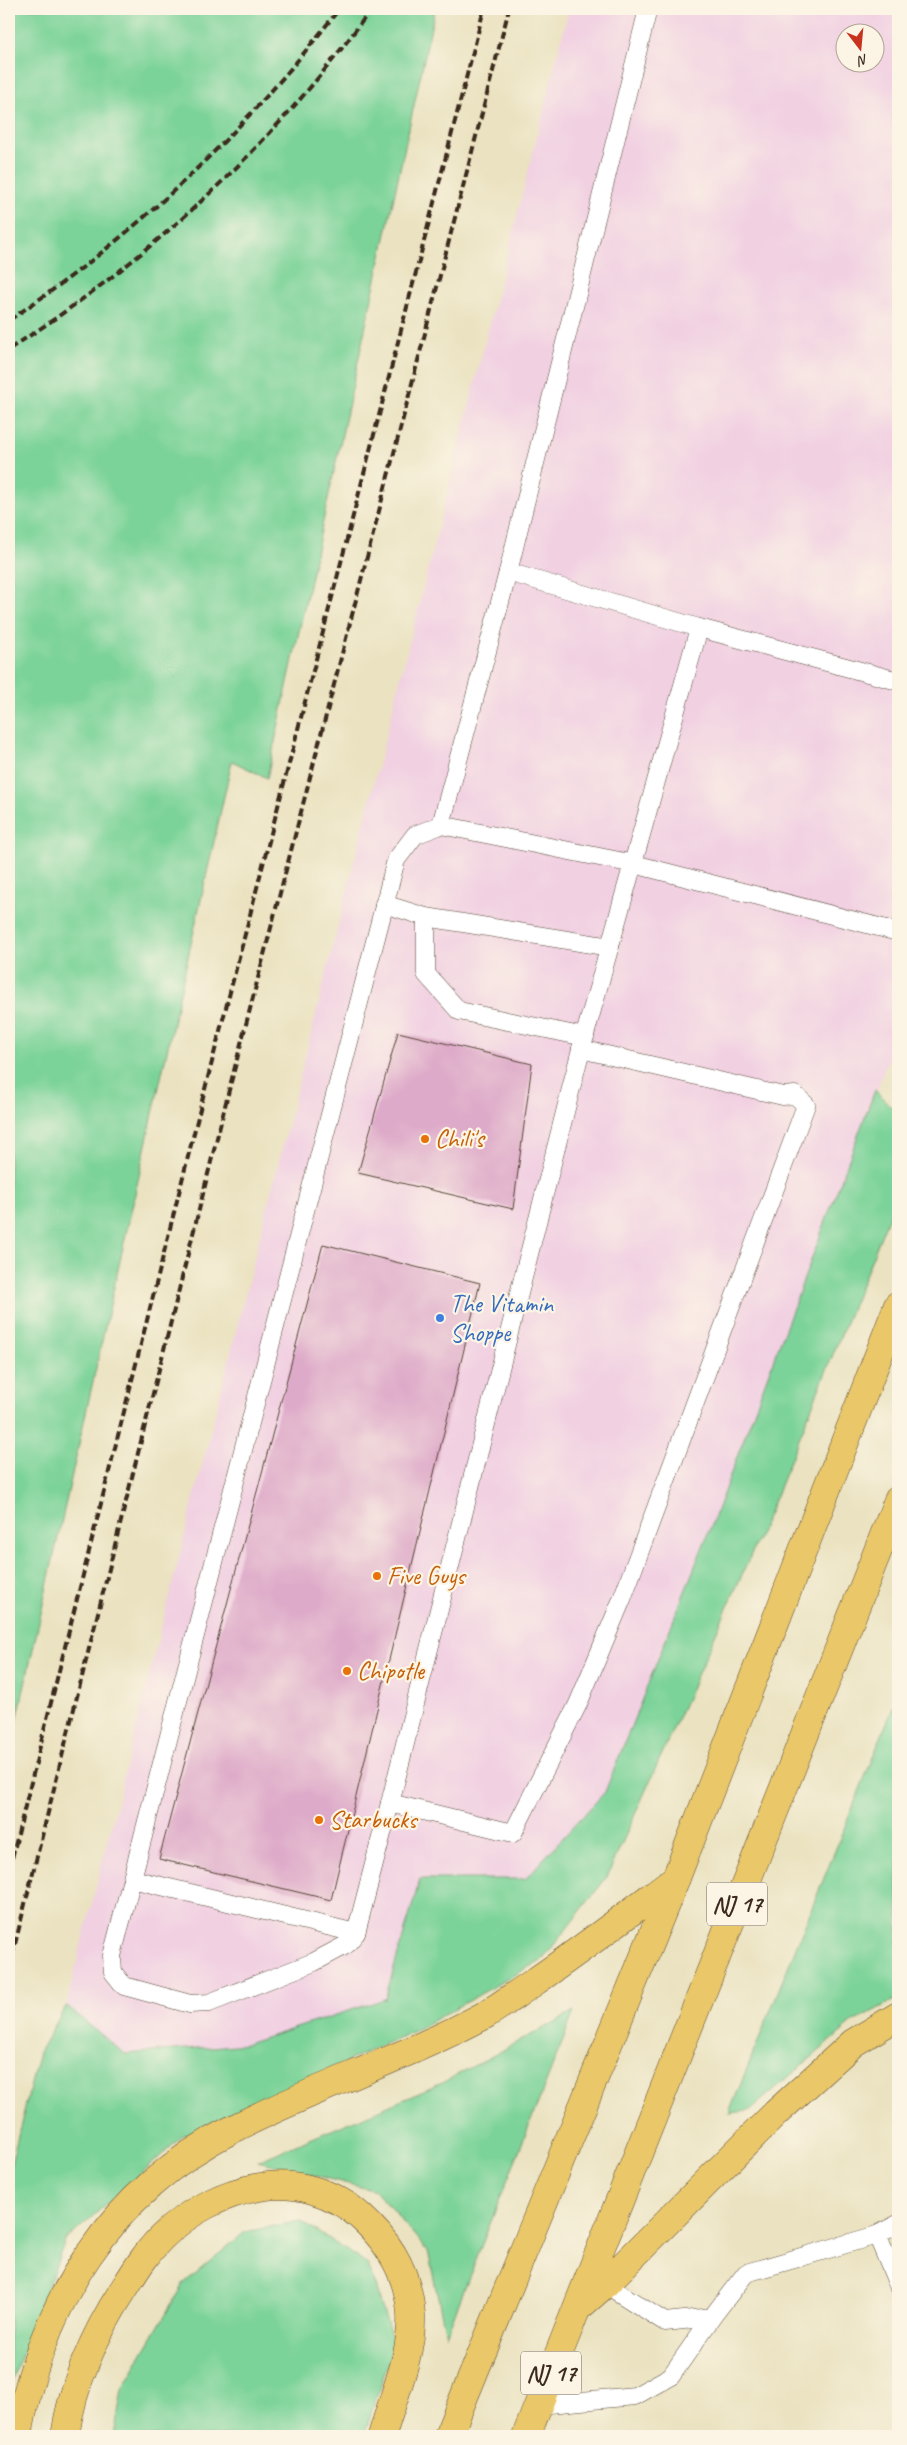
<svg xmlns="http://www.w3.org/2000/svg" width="907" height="2445" font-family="Caveat,sans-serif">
	<rect width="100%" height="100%" fill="#fcf5e5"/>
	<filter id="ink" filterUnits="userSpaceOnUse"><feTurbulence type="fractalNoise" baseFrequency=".02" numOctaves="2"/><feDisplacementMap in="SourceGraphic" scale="10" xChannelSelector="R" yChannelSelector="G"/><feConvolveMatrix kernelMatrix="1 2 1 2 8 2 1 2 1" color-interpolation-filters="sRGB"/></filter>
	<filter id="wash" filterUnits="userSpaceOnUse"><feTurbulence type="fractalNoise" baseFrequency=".0096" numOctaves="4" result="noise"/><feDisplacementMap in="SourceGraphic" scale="20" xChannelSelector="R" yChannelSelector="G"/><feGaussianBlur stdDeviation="1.12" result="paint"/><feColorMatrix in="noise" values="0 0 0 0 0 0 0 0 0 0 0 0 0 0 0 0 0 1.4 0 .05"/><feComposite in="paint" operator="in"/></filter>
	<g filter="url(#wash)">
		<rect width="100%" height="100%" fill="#eae2c0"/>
		<path fill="#f1d0e2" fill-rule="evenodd" d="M569 9H898V1034L713 1521 605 1792 525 1879H420L385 1999 247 2044 124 2054 66 2006ZM844 32H874V62H844Z"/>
		<g fill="#7bd399" stroke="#5b7e5c">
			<polygon points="9,9 435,9 267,778 232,761 11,1747 9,1736"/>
			<polygon points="875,1090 898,1114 898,1194 762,1530 607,1877 543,1959 416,2030 184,2135 65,2241 9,2388 9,2172 39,2052 66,2006 125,2054 247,2044 385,1999 420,1879 525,1879 605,1792 713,1521"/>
			<polygon points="898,1695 898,1998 853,2022 749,2111 729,2113"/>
			<polygon points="574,2012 446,2335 428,2251 376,2191 258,2161 438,2085"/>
			<polygon points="300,2221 368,2264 394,2344 364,2436 114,2436 122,2389 183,2284 245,2232"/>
		</g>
		<g id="blocks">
			<g fill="#deaac9">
				<polygon points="398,1032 532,1064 513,1209 358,1173"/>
				<polygon points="323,1244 480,1283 331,1900 159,1859"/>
			</g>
		</g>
	</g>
	<g filter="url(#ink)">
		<use href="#blocks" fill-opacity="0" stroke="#554636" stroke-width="1"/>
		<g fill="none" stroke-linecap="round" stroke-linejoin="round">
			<defs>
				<g id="lane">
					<polyline points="648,9 508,572 699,628 898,681"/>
					<polyline points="699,628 581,1049 783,1096 795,1095 806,1105 622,1599 578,1704 513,1833 390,1803 356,1933 346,1945 314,1962 209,2003 190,2004 124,1986 113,1972 112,1956 396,860 415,835 441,825 634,864 898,932"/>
					<polyline points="441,825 508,572"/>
					<polyline points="384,904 426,917 610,947"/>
					<polyline points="426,917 426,974 459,1011 585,1037"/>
					<polyline points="390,1803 581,1049"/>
					<polyline points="132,1879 356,1933"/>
					<polyline points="898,2224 877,2235 898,2285"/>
					<polyline points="605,2284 665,2322 712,2317"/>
					<polyline points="538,2405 635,2396 671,2376 712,2317 746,2273 877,2235"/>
				</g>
				<g id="highway">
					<polyline points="581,2305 605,2284 776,2113 853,2043 898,2016"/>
					<path d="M18 2436C41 2303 110 2191 233 2129 315 2087 403 2059 485 2015 500 2006 515 1995 530 1985 580 1951 628 1914 676 1878"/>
					<path d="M65 2436C73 2380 96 2331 127 2284 137 2268 147 2252 161 2238 187 2212 223 2193 260 2187 296 2181 334 2192 361 2217 390 2243 409 2276 411 2315 413 2354 392 2399 382 2436"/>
					<polyline points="448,2436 676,1878 898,1305"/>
					<polyline points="526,2436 898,1500"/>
				</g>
			</defs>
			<use href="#lane" stroke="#554636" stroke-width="19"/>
			<use href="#highway" stroke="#554636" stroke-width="29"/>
			<use href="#lane" stroke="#fff" stroke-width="18"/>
			<use href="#highway" stroke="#eac769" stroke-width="28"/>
			<g stroke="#3b2a1e" stroke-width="4" stroke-dasharray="8 4" stroke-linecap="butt">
				<path d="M9 320C136 236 246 130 339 9"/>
				<path d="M9 349C148 261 275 144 371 9"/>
				<polyline points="9,1870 206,1085 484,9"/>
				<polyline points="9,1968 229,1090 509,9"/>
			</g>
		</g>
	</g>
	<g fill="#e8710a" stroke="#fcf5e5" stroke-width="2">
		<circle cx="425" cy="1139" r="5"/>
		<circle cx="377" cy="1576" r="5"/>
		<circle cx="347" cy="1671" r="5"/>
		<circle cx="319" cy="1820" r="5"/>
	</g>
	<circle fill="#3f7fe0" stroke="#fcf5e5" stroke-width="2" cx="440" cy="1318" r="5"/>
	<g text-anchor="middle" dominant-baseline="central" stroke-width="4.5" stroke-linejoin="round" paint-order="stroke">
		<g fill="#fcf5e5" stroke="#75675a" stroke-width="1">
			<rect x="707" y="1882.5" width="60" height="43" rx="4"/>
			<rect x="521" y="2351.5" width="60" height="43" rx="4"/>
		</g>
		<g font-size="24" font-weight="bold" fill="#3b2a1e">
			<text x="737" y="1904">NJ 17</text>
			<text x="551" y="2373">NJ 17</text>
		</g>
		<g font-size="25" fill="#c56008" stroke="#fcf5e5" text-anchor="start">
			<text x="435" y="1139">Chili's</text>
			<text x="387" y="1576">Five Guys</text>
			<text x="357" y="1671">Chipotle</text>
			<text x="329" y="1820">Starbucks</text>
		</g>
		<g font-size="25" fill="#366cbe" stroke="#fcf5e5" text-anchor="start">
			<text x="450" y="1304">The Vitamin<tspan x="450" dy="29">Shoppe</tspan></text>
		</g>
	</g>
	<rect width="907" height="2445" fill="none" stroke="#fcf5e5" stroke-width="30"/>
	<g transform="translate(860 48) rotate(164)"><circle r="24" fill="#fcf5e5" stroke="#afa495"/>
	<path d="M0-4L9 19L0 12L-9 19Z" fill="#c8321e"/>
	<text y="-8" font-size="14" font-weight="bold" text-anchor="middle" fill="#3b2a1e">N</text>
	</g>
</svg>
